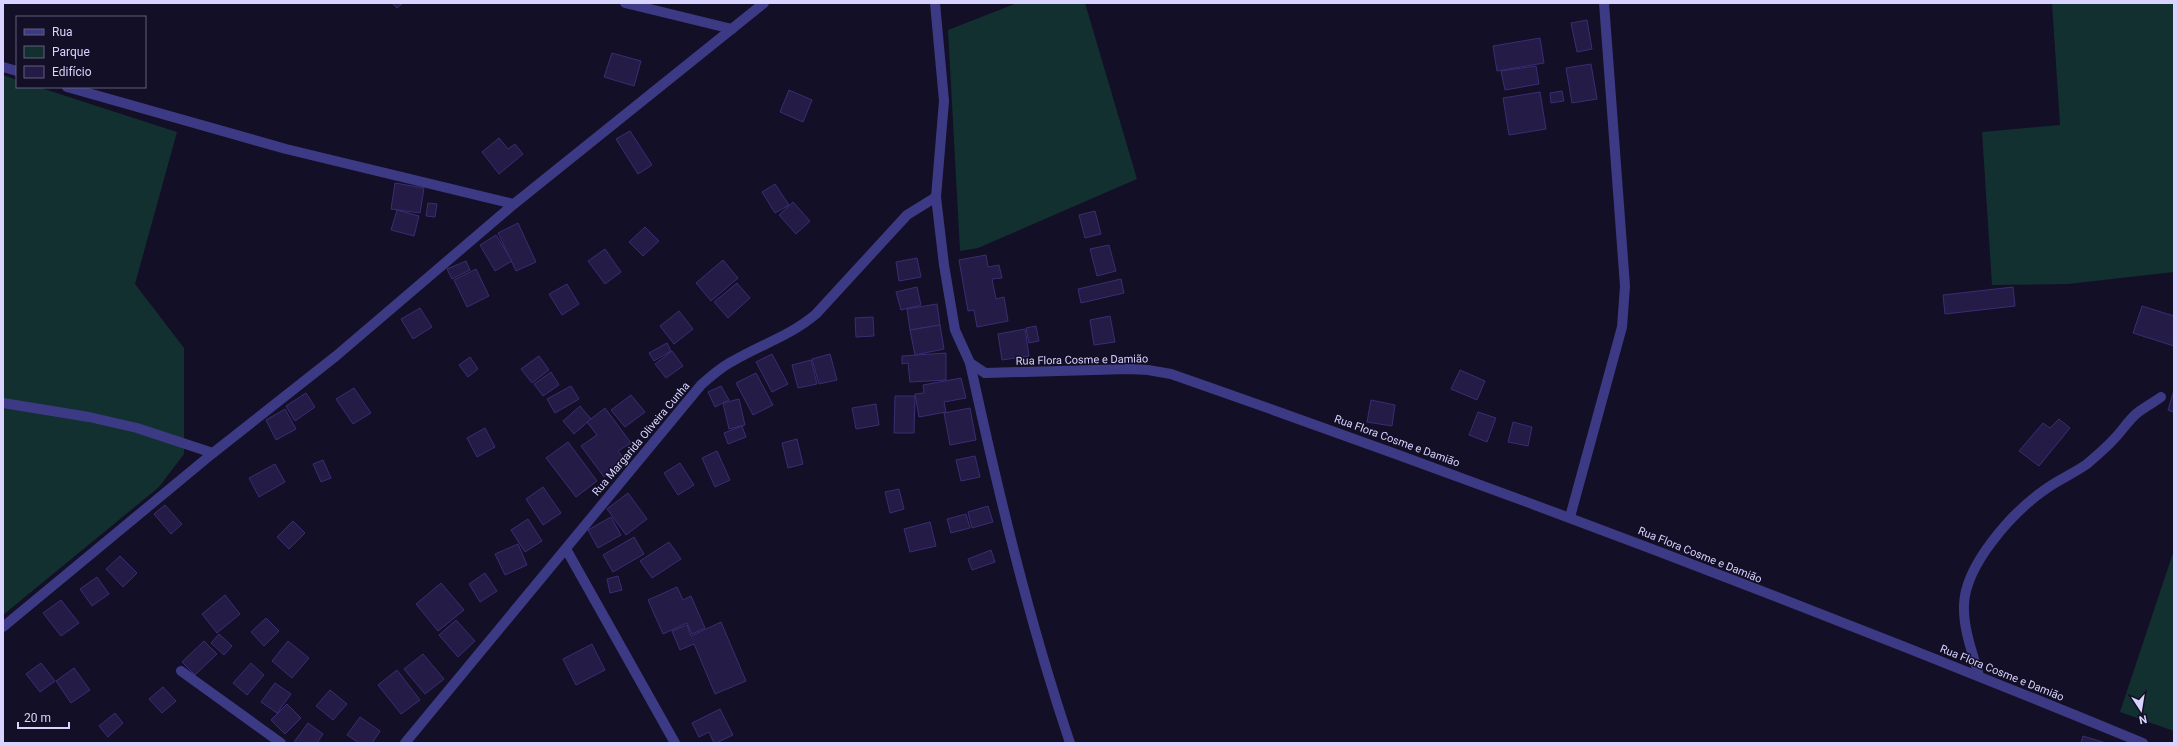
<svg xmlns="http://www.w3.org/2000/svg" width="2177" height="746" font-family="Roboto,sans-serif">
	<rect width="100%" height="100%" fill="#130f26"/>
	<g fill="#12302f">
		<polygon points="1017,3 1085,3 1137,179 978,248 960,251 948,30"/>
		<polygon points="2052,3 2174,3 2174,272 2068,284 1992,285 1982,132 2060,125"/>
		<polygon points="3,75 17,80 17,87 38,87 177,132 135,284 184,348 184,454 159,487 3,615"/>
		<polygon points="2174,550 2174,731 2120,712"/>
	</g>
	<g fill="#241b47" stroke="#3b2d73">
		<polygon points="392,3 403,3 397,8"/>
		<polygon points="1587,20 1592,49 1577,52 1571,23"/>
		<polygon points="1540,38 1544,63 1497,71 1493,46"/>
		<polygon points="612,53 641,61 634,86 604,77"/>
		<polygon points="1591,64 1597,99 1572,103 1566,68"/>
		<polygon points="1536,66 1539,84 1505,90 1501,71"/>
		<polygon points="789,90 812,100 803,122 780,112"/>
		<polygon points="1562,91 1564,101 1551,103 1550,93"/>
		<polygon points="1540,92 1546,129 1509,135 1503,98"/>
		<polygon points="630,131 652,165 638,174 616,139"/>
		<polygon points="499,138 508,149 515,144 523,154 499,174 482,152"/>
		<polygon points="395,183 424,188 420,213 391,209"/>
		<polygon points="775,184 789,205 775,213 762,192"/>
		<polygon points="793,202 810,221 796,234 779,215"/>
		<polygon points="428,203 437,204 435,217 426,216"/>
		<polygon points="397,210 419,216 414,236 391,230"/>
		<polygon points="1095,211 1101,234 1085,238 1079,215"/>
		<polygon points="518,223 536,262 516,271 498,233"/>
		<polygon points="645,227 659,241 643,256 629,242"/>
		<polygon points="496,235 512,261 495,271 480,245"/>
		<polygon points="1109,245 1116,271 1097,276 1090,249"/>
		<polygon points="605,249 621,272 605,284 588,261"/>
		<polygon points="986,255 988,267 999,265 1002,278 992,279 996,299 1004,297 1008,321 977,327 974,310 968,311 959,260"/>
		<polygon points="917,258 921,277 899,281 896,262"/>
		<polygon points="723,260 738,278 711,301 696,283"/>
		<polygon points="466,261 470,270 452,279 447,269"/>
		<polygon points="476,269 489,296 467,307 454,280"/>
		<polygon points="1121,279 1124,293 1081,303 1078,289"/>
		<polygon points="737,283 750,298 728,318 714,302"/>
		<polygon points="567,284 579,304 562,315 549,294"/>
		<polygon points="917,287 921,305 901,310 896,292"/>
		<polygon points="2013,287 2015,306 1945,314 1943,295"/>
		<polygon points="937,304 940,325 910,330 907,309"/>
		<polygon points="2142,306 2174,316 2174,346 2133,333"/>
		<polygon points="420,308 432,327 413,339 401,319"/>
		<polygon points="679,311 693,329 674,344 660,326"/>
		<polygon points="1110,316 1115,342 1094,345 1090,320"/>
		<polygon points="873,317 874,336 856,337 855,318"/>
		<polygon points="940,325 944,349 915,355 910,330"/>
		<polygon points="1036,326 1039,341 1029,343 1026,328"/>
		<polygon points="1025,329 1029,356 1002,360 998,334"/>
		<polygon points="667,343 671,351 654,361 649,353"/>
		<polygon points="672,351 683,366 666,378 655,364"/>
		<polygon points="946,353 946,380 910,382 908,363 902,364 902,356"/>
		<polygon points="772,354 788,384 772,392 756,362"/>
		<polygon points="830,354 837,380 819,384 812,359"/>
		<polygon points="539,356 549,370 532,383 521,369"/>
		<polygon points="470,357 478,369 468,377 459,365"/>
		<polygon points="811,360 817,384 798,388 792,365"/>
		<polygon points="1460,370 1485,381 1477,400 1451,389"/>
		<polygon points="551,372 559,385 543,396 534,384"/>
		<polygon points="756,373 773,405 753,415 736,383"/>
		<polygon points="961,378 966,398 944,402 946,412 919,417 915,394 924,393 923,385"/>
		<polygon points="571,386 579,399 555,413 547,399"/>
		<polygon points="721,386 729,400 715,407 708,392"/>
		<polygon points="354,388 371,413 353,424 336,399"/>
		<polygon points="2174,390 2174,412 2168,410"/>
		<polygon points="306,393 315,407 295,421 286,406"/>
		<polygon points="631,395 645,412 625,427 611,410"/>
		<polygon points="895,396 915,396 914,433 894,433"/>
		<polygon points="739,399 745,425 729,429 723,403"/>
		<polygon points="1371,400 1395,405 1392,426 1367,422"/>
		<polygon points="876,404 879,425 856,429 852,408"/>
		<polygon points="580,406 591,419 574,434 563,421"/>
		<polygon points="605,408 631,443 618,451 626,461 604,477 581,446 597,435 587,422"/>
		<polygon points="970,408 976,440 950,445 944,413"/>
		<polygon points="285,409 296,429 276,440 266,420"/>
		<polygon points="1478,412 1496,418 1487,442 1469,435"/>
		<polygon points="2059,419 2070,428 2039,466 2019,451 2043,423 2050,428"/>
		<polygon points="1513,422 1532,427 1528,446 1508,442"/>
		<polygon points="742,426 746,437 728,444 724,433"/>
		<polygon points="485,428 495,447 477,457 467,438"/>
		<polygon points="797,439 803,464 788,468 782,443"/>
		<polygon points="568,442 597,481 576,497 546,458"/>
		<polygon points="717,451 730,480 715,487 702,458"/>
		<polygon points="975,456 980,477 961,481 956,460"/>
		<polygon points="323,460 331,478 321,482 313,464"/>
		<polygon points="680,463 694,485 678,495 664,473"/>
		<polygon points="275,464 285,482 259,497 249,478"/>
		<polygon points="543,487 561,513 543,525 526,499"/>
		<polygon points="899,489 904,509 890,513 885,492"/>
		<polygon points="628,493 647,519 626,535 607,509"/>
		<polygon points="165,505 182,524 171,534 154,514"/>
		<polygon points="988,506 993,522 972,528 968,512"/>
		<polygon points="966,514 970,528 951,533 947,519"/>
		<polygon points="611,517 621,535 598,548 588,530"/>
		<polygon points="528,519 542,541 525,552 511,530"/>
		<polygon points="293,521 305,533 289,549 277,537"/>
		<polygon points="930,522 936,546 910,552 904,529"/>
		<polygon points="634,537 644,554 613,572 603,555"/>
		<polygon points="669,542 681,559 652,578 640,561"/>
		<polygon points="518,544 527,565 505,575 495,554"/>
		<polygon points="991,550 995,562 972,570 968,559"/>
		<polygon points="120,556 137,573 123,587 106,569"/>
		<polygon points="485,573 497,591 480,602 469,584"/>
		<polygon points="618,576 622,590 610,593 607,579"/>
		<polygon points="97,577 109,594 92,606 80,589"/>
		<polygon points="441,583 464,610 438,631 416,604"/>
		<polygon points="677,587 683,600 691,596 705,628 692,634 687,623 663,634 648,600"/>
		<polygon points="225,595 240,614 217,633 202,614"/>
		<polygon points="61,600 79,623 61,636 43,613"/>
		<polygon points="266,618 279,631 264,646 251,632"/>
		<polygon points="456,620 475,641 458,657 439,635"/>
		<polygon points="721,622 746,681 715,694 694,644 680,650 672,631 687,625 691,636"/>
		<polygon points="219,634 232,646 224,655 211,643"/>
		<polygon points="204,641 217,654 195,675 182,662"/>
		<polygon points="288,641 309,658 292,678 272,661"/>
		<polygon points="592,644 605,670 576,685 563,659"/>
		<polygon points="423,654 444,679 425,694 404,669"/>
		<polygon points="41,663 55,681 40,692 26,674"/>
		<polygon points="251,663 264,675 247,695 233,683"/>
		<polygon points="74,668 90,690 71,703 56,681"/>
		<polygon points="397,670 420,700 401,714 378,685"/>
		<polygon points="275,683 291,694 277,713 261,702"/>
		<polygon points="163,687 176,701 162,713 149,699"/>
		<polygon points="330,690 347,704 333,720 316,706"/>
		<polygon points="287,704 301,718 285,734 271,720"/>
		<polygon points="720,709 733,735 716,743 714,743 709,732 699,737 692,723"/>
		<polygon points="115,713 123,723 108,737 99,726"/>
		<polygon points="360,717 380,731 372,743 359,743 347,735"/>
		<polygon points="308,723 323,734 317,743 295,743 294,742"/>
		<polygon points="2083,736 2106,743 2081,743"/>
	</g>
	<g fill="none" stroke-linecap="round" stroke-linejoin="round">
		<g stroke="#3d3a85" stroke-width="10">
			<polyline points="625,3 732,29"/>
			<path d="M935 3 944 101 936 197 944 265 955 330 970 363 985 373 1128 369 1148 370 1171 374C1498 488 1822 611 2143 743"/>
			<polyline points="3,67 17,71"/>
			<polyline points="67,87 286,149 514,204"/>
			<path d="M970 363C998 491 1028 618 1070 743"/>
			<polyline points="3,403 89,417 137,428 213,453"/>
			<polyline points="1570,517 1622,327 1625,286 1604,3"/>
			<polyline points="566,549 675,743"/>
			<polyline points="3,627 213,453 336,356 514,204 764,3"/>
			<polyline points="181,671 281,743"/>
			<path d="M1979 676C1973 654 1963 629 1964 605 1965 565 2012 513 2043 491 2057 480 2073 474 2087 464 2096 456 2106 448 2114 439 2122 431 2127 422 2136 414 2143 408 2153 403 2161 397"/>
			<path d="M405 743 701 385C711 376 721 367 733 361 762 344 790 336 816 314L907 215 936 197"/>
		</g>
	</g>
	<g text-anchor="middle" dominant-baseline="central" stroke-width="3" stroke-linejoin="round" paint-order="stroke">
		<g font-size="11" fill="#d9d4ff" stroke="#130f26">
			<text transform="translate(1082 360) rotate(-1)">Rua Flora Cosme e Damião</text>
			<text transform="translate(641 439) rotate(-50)">Rua Margarida Oliveira Cunha</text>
			<text transform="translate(1397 441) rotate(20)">Rua Flora Cosme e Damião</text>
			<text transform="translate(1700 555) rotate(22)">Rua Flora Cosme e Damião</text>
			<text transform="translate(2002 673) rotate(22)">Rua Flora Cosme e Damião</text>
		</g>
	</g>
	<rect width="2177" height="746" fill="none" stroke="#d9d4ff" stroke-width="8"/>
	<rect x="16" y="16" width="130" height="72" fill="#130f26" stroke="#625e7d"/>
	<rect x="24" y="29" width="20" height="6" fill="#3d3a85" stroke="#625e7d"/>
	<text x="52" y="36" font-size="12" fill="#d9d4ff">Rua</text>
	<rect x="24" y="46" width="20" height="12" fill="#12302f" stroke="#625e7d"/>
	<text x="52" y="56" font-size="12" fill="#d9d4ff">Parque</text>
	<rect x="24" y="66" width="20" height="12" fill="#241b47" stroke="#625e7d"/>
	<text x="52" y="76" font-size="12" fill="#d9d4ff">Edifício</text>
	<g transform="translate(2141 710) rotate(168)" stroke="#130f26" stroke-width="3" paint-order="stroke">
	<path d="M0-3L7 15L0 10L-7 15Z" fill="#d9d4ff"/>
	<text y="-6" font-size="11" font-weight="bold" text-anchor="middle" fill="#d9d4ff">N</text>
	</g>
	<path d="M18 722v6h51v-6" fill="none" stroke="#d9d4ff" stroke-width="2"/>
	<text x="24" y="722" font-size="12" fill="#d9d4ff" stroke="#130f26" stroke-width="3" paint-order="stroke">20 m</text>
</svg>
